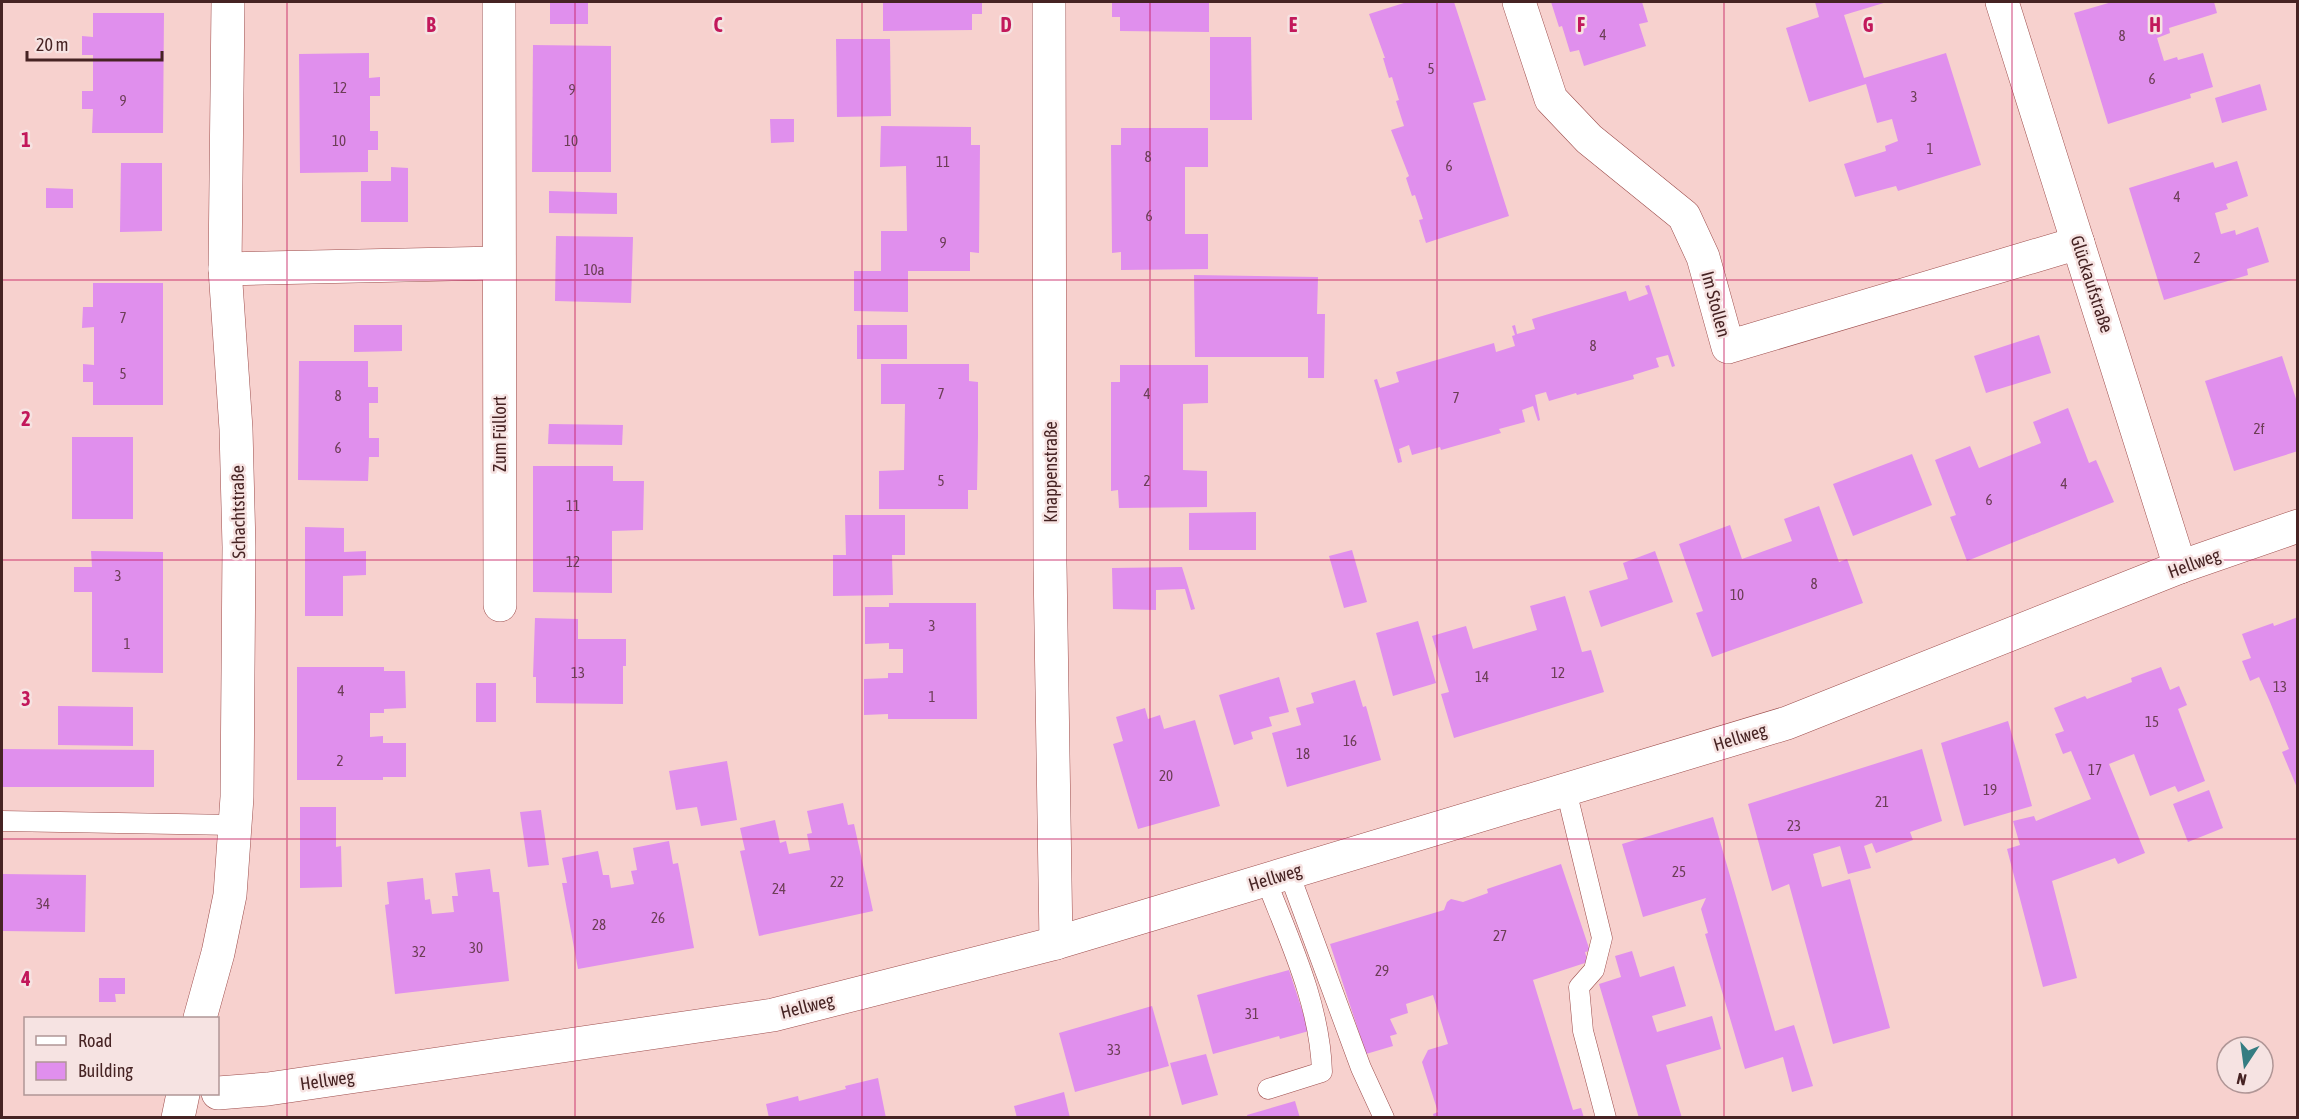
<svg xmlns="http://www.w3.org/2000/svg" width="2299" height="1119" font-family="'Asap Condensed',sans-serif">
	<rect width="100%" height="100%" fill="#f7d1ce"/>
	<g fill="#e08fed">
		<rect x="550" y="2" width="38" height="22"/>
		<polygon points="883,2 982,2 982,14 972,14 972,30 883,31"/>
		<polygon points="1112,2 1209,2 1209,32 1120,31 1120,17 1112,17"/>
		<polygon points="1407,2 1454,2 1486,100 1473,103 1509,216 1426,243 1419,220 1423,219 1415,195 1412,196 1406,178 1409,176 1391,130 1404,126 1396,101 1399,100 1392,77 1389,78 1383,58 1385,58 1369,14"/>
		<polygon points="1551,2 1642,2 1648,22 1639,24 1646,46 1584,66 1579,50 1570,52 1562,26 1559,27"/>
		<polygon points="1815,2 1887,2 1844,15 1864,78 1946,53 1981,165 1898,191 1896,186 1855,197 1844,164 1886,151 1885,146 1898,141 1892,119 1877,123 1866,84 1809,102 1786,28 1819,17"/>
		<polygon points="2112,2 2214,2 2217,13 2169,28 2170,33 2157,38 2164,61 2177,57 2178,60 2203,53 2213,87 2190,94 2191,98 2108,124 2074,13"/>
		<polygon points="93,13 164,13 163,133 92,133 93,109 82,109 82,91 93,91 93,55 82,55 82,36 93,37"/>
		<polygon points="1210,37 1251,37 1252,120 1210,120"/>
		<polygon points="836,39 890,39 891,116 837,117"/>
		<polygon points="533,45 611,46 611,172 532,172"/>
		<polygon points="369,53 369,78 380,77 380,96 370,96 370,131 378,131 378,150 368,150 368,172 300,173 299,54"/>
		<polygon points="2260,84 2267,110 2222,123 2215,98"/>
		<polygon points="770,119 794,119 794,142 771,143"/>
		<polygon points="881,126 971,127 971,145 980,145 979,253 970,252 970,271 908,271 908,312 854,311 854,271 881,271 881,231 907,231 906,166 880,167"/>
		<polygon points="1121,128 1208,128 1208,167 1185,167 1185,234 1208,234 1208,269 1121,270 1121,252 1112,253 1111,145 1121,145"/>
		<polygon points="2237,161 2248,196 2226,204 2228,209 2215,213 2221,234 2235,230 2236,235 2258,227 2269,262 2247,269 2248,275 2164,300 2129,188 2213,162 2215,168"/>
		<polygon points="121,163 162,163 162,231 120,232"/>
		<polygon points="391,167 408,168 408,222 361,222 361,181 391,181"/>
		<polygon points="46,188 73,189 73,208 46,208"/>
		<polygon points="549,191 617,193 617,214 549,213"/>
		<polygon points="556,236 633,237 631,303 555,301"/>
		<polygon points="1194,275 1318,277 1317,314 1325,314 1324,378 1308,378 1308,357 1195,357"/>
		<polygon points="93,283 163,283 163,405 93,405 93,382 83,382 83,364 94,365 94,327 82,328 83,307 93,307"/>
		<polygon points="1649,285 1675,366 1672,367 1668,355 1656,358 1659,367 1633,375 1634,379 1577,395 1576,393 1549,401 1546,392 1535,395 1540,420 1538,421 1533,406 1522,410 1525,422 1499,429 1501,433 1441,450 1440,447 1412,455 1409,445 1399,449 1402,462 1398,463 1374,380 1377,379 1380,388 1399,382 1396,372 1494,343 1496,352 1515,346 1512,336 1515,335 1512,326 1515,325 1517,334 1535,329 1532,319 1626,291 1629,301 1648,294 1645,286"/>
		<polygon points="354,325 402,325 402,351 354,352"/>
		<rect x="857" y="325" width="50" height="34"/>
		<polygon points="2039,335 2051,373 1986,393 1974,356"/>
		<polygon points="2282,356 2298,405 2298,451 2234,471 2205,381"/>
		<polygon points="299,361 368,361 368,387 378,387 378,403 369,403 369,438 379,438 379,457 369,457 368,481 298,480"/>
		<polygon points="881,364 969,364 969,381 978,382 978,436 977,490 968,490 968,509 879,509 879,471 904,470 905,404 881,404"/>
		<polygon points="1120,365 1208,365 1208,403 1183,404 1183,470 1207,471 1207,507 1119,508 1118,490 1111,491 1111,382 1120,382"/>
		<polygon points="2068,408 2089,463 2096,460 2114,502 1967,561 1950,517 1956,515 1935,460 1970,446 1979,468 2041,443 2033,422"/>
		<polygon points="549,424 623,425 622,445 548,444"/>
		<rect x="72" y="437" width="61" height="82"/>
		<polygon points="1912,454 1932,505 1853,536 1833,484"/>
		<polygon points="533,466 613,466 613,481 644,481 643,530 612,531 612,593 533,592"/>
		<polygon points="1819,506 1839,562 1847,559 1863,603 1712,657 1696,613 1703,611 1679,544 1730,525 1742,559 1792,541 1784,519"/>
		<polygon points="1256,512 1256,550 1189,550 1189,513"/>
		<polygon points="845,515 905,515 905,555 892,555 893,595 833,596 833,555 846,555"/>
		<polygon points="305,527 344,528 344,552 366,551 366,575 343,576 343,616 305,616"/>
		<polygon points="1352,550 1367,602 1344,608 1329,556"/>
		<polygon points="91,551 163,552 163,673 92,672 92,592 74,592 74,567 92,567"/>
		<polygon points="1655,551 1673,602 1601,627 1589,591 1628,579 1623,563"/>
		<polygon points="1182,567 1195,609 1191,610 1185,589 1156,590 1156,610 1113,609 1112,568"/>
		<polygon points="1565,596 1582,652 1591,650 1604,692 1454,738 1441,694 1449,692 1432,636 1466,626 1473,649 1537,630 1530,606"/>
		<polygon points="889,603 976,603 977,719 888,719 888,714 864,715 864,679 888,678 888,673 903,673 903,649 889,649 889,643 865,644 865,607 889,607"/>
		<polygon points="2298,617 2298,790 2282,752 2289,749 2270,702 2259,677 2250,681 2242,661 2251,658 2242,634 2273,623 2274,626"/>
		<polygon points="535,618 578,619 578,639 626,639 626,666 623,666 623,704 536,703 536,677 533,677"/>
		<polygon points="1418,621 1436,683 1393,696 1376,633"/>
		<polygon points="297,667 384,667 384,671 405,671 406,708 384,709 384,713 370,713 370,737 383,736 383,743 406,743 406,777 383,777 383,780 297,780"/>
		<polygon points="2161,667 2170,690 2179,686 2187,705 2178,709 2205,781 2178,792 2175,786 2150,796 2134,754 2109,764 2145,853 2118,864 2115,858 2052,881 2077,978 2043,987 2007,849 2020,845 2013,821 2034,816 2036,821 2091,799 2071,751 2063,754 2055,734 2064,731 2054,708 2085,696 2087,699 2132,682 2131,678"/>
		<polygon points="1279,677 1289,712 1269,717 1272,726 1251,732 1253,739 1234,745 1219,695"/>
		<polygon points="1355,680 1363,707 1366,706 1381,760 1287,787 1272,733 1301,725 1296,708 1314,703 1311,693"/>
		<rect x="476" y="683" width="20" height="39"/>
		<polygon points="58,706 133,707 133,746 58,745"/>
		<polygon points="1145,708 1148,719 1160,715 1164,729 1195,720 1220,806 1138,829 1113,744 1123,741 1116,717"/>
		<polygon points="2008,721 2032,806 1964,826 1941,743"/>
		<polygon points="2,749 154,750 154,787 2,787"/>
		<polygon points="1922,749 1942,821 1910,832 1913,840 1876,853 1872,843 1864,846 1871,868 1848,874 1840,846 1813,854 1822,887 1850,879 1890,1028 1833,1044 1789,884 1772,891 1748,804"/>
		<polygon points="727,761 737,820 701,826 697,807 676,810 669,771"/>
		<polygon points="2209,790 2223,828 2188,842 2173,804"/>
		<polygon points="843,803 848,825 854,824 873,911 759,936 740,851 745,850 740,828 775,820 780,843 786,841 789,854 810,850 807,834 812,833 807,811"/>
		<polygon points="300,807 336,807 336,847 341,846 342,887 300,888"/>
		<polygon points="541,810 549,865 528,867 520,812"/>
		<polygon points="1713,817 1775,1031 1794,1025 1813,1086 1792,1092 1783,1057 1745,1069 1705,934 1708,933 1701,909 1706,898 1643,917 1622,844"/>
		<polygon points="669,841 673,864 678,863 694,948 578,969 562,883 567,883 562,858 598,851 603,875 609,875 611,888 634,884 631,871 637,870 633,848"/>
		<polygon points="1561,864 1590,951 1585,952 1588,962 1533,980 1573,1110 1581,1108 1584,1118 1434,1118 1433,1114 1438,1112 1422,1062 1428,1050 1448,1044 1433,995 1406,1004 1408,1013 1390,1019 1397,1034 1390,1036 1393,1046 1366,1054 1330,944 1444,910 1447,902 1451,899 1463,902 1488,893 1487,889"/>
		<polygon points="490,869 493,892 499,892 509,981 395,994 385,905 389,904 387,882 423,878 425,900 430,899 432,914 454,912 452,896 458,896 455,873"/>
		<polygon points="2,874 86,875 85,932 2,931"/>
		<polygon points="1632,951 1640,977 1674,966 1686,1006 1652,1016 1657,1032 1712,1016 1721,1049 1666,1065 1682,1118 1639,1118 1599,984 1621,977 1615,956"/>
		<polygon points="1289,970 1309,1031 1280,1039 1279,1036 1213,1054 1197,995"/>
		<polygon points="99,978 125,978 125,994 115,994 116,1002 99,1002"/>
		<polygon points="1152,1006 1169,1066 1075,1092 1059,1033"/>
		<polygon points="1206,1054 1218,1095 1182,1105 1170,1063"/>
		<polygon points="878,1078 886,1118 769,1118 766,1104 798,1096 799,1101 846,1089 845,1086"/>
		<polygon points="1064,1092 1070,1118 1017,1118 1014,1106"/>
		<polygon points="1295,1101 1300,1118 1248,1118 1247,1115"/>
	</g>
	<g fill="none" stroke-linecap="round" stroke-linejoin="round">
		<defs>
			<g id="service">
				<polyline points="1566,790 1602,938 1594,970 1579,987 1583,1031 1606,1118"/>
				<polyline points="2,821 235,825"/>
				<polyline points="1289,873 1361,1068 1384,1118"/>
				<path d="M1266 880C1290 942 1320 1004 1322 1072L1268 1089"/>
			</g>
			<g id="minor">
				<polyline points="499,2 500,605"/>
				<polyline points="1049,2 1050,564 1056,943"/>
				<polyline points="1519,2 1551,99 1589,139 1684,216 1703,257 1728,347 2078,243"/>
				<polyline points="2002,2 2180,567"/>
				<polyline points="225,269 498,263"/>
				<polyline points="200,1018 218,953 230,895 237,797 239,547 236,429 225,269 228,2"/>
				<polyline points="218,1093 268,1089 773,1015 1056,943 1787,723 2180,567 2298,526"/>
				<polyline points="178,1118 183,1094"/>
			</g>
		</defs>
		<use href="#service" stroke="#9d4d4c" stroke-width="21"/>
		<use href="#minor" stroke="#9d4d4c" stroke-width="34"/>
		<use href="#service" stroke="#fff" stroke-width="20"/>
		<use href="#minor" stroke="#fff" stroke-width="33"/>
	</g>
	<path fill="none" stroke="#c2185b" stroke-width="1.5" stroke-opacity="0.55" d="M287 2V1118M575 2V1118M862 2V1118M1150 2V1118M1437 2V1118M1724 2V1118M2012 2V1118M2 280H2298M2 560H2298M2 839H2298"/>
	<g text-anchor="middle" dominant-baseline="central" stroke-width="5" stroke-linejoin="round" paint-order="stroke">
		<g font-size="15" fill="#6c3e56">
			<text x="1603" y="34">4</text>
			<text x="2122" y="35">8</text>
			<text x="1431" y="68">5</text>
			<text x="2152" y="78">6</text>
			<text x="340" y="87">12</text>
			<text x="572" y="89">9</text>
			<text x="1914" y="96">3</text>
			<text x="123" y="100">9</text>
			<text x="339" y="140">10</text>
			<text x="571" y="140">10</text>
			<text x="1930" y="148">1</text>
			<text x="1148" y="156">8</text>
			<text x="943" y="161">11</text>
			<text x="1449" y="165">6</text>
			<text x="2177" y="196">4</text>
			<text x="1149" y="215">6</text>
			<text x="943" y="242">9</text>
			<text x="2197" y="257">2</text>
			<text x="594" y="269">10a</text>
			<text x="123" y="317">7</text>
			<text x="1593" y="345">8</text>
			<text x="123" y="373">5</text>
			<text x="941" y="393">7</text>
			<text x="1147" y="393">4</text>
			<text x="338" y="395">8</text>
			<text x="1456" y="397">7</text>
			<text x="2259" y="428">2f</text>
			<text x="338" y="447">6</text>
			<text x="941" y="480">5</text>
			<text x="1147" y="480">2</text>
			<text x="2064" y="483">4</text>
			<text x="1989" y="499">6</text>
			<text x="573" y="505">11</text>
			<text x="573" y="561">12</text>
			<text x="118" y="575">3</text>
			<text x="1814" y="583">8</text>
			<text x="1737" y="594">10</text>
			<text x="932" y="625">3</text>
			<text x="127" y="643">1</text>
			<text x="578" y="672">13</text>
			<text x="1558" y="672">12</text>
			<text x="1482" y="676">14</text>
			<text x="2280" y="686">13</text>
			<text x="341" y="690">4</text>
			<text x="932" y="696">1</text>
			<text x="2152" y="721">15</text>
			<text x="1350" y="740">16</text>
			<text x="1303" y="753">18</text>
			<text x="340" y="760">2</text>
			<text x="2095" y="769">17</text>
			<text x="1166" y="775">20</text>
			<text x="1990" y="789">19</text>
			<text x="1882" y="801">21</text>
			<text x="1794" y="825">23</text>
			<text x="1679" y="871">25</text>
			<text x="837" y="881">22</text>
			<text x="779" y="888">24</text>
			<text x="43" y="903">34</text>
			<text x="658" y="917">26</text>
			<text x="599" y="924">28</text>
			<text x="1500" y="935">27</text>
			<text x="476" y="947">30</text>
			<text x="419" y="951">32</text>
			<text x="1382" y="970">29</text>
			<text x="1252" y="1013">31</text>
			<text x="1114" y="1049">33</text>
		</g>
		<g font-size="18" fill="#462323" stroke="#f6e3e2">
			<text transform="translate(2092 284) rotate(72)">Glückaufstraße</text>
			<text transform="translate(1716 304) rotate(75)">Im Stollen</text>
			<text transform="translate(499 434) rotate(-90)">Zum Füllort</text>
			<text transform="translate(1050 472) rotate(-90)">Knappenstraße</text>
			<text transform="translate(238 512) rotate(-91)">Schachtstraße</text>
			<text transform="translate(2194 563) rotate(-20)">Hellweg</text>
			<text transform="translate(1740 737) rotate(-17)">Hellweg</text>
			<text transform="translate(1275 877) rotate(-17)">Hellweg</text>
			<text transform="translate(807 1006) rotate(-14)">Hellweg</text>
			<text transform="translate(327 1080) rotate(-8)">Hellweg</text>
		</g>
	</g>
	<g font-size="20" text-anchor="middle" font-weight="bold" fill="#c2185b" stroke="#f6e3e2" stroke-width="5" stroke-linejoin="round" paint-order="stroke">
		<text x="431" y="32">B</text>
		<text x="718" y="32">C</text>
		<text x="1006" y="32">D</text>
		<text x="1293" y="32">E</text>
		<text x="1581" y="32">F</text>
		<text x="1868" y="32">G</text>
		<text x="2155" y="32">H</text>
		<text x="26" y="147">1</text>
		<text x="26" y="426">2</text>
		<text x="26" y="706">3</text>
		<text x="26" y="986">4</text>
	</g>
	<rect width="2299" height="1119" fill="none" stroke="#462323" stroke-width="6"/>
	<rect x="24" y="1017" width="195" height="78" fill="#f6e3e2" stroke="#b09696" stroke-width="1.5"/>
	<rect x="36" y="1036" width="30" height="9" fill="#ffffff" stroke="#b09696" stroke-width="1.5"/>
	<text x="78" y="1047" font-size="18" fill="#462323">Road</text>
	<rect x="36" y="1062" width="30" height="18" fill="#e08fed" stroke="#b09696" stroke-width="1.5"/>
	<text x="78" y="1077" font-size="18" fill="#462323">Building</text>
	<g transform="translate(2245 1065) rotate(193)"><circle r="28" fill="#f6e3e2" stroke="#b09696" stroke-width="1.5"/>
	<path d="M0-4.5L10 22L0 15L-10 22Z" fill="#357d82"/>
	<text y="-9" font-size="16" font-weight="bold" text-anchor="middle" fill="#462323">N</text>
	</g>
	<path d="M27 51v9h135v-9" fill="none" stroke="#462323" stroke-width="3"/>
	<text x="36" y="51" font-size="18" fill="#462323" stroke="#f6e3e2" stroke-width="4.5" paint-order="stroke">20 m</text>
</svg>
